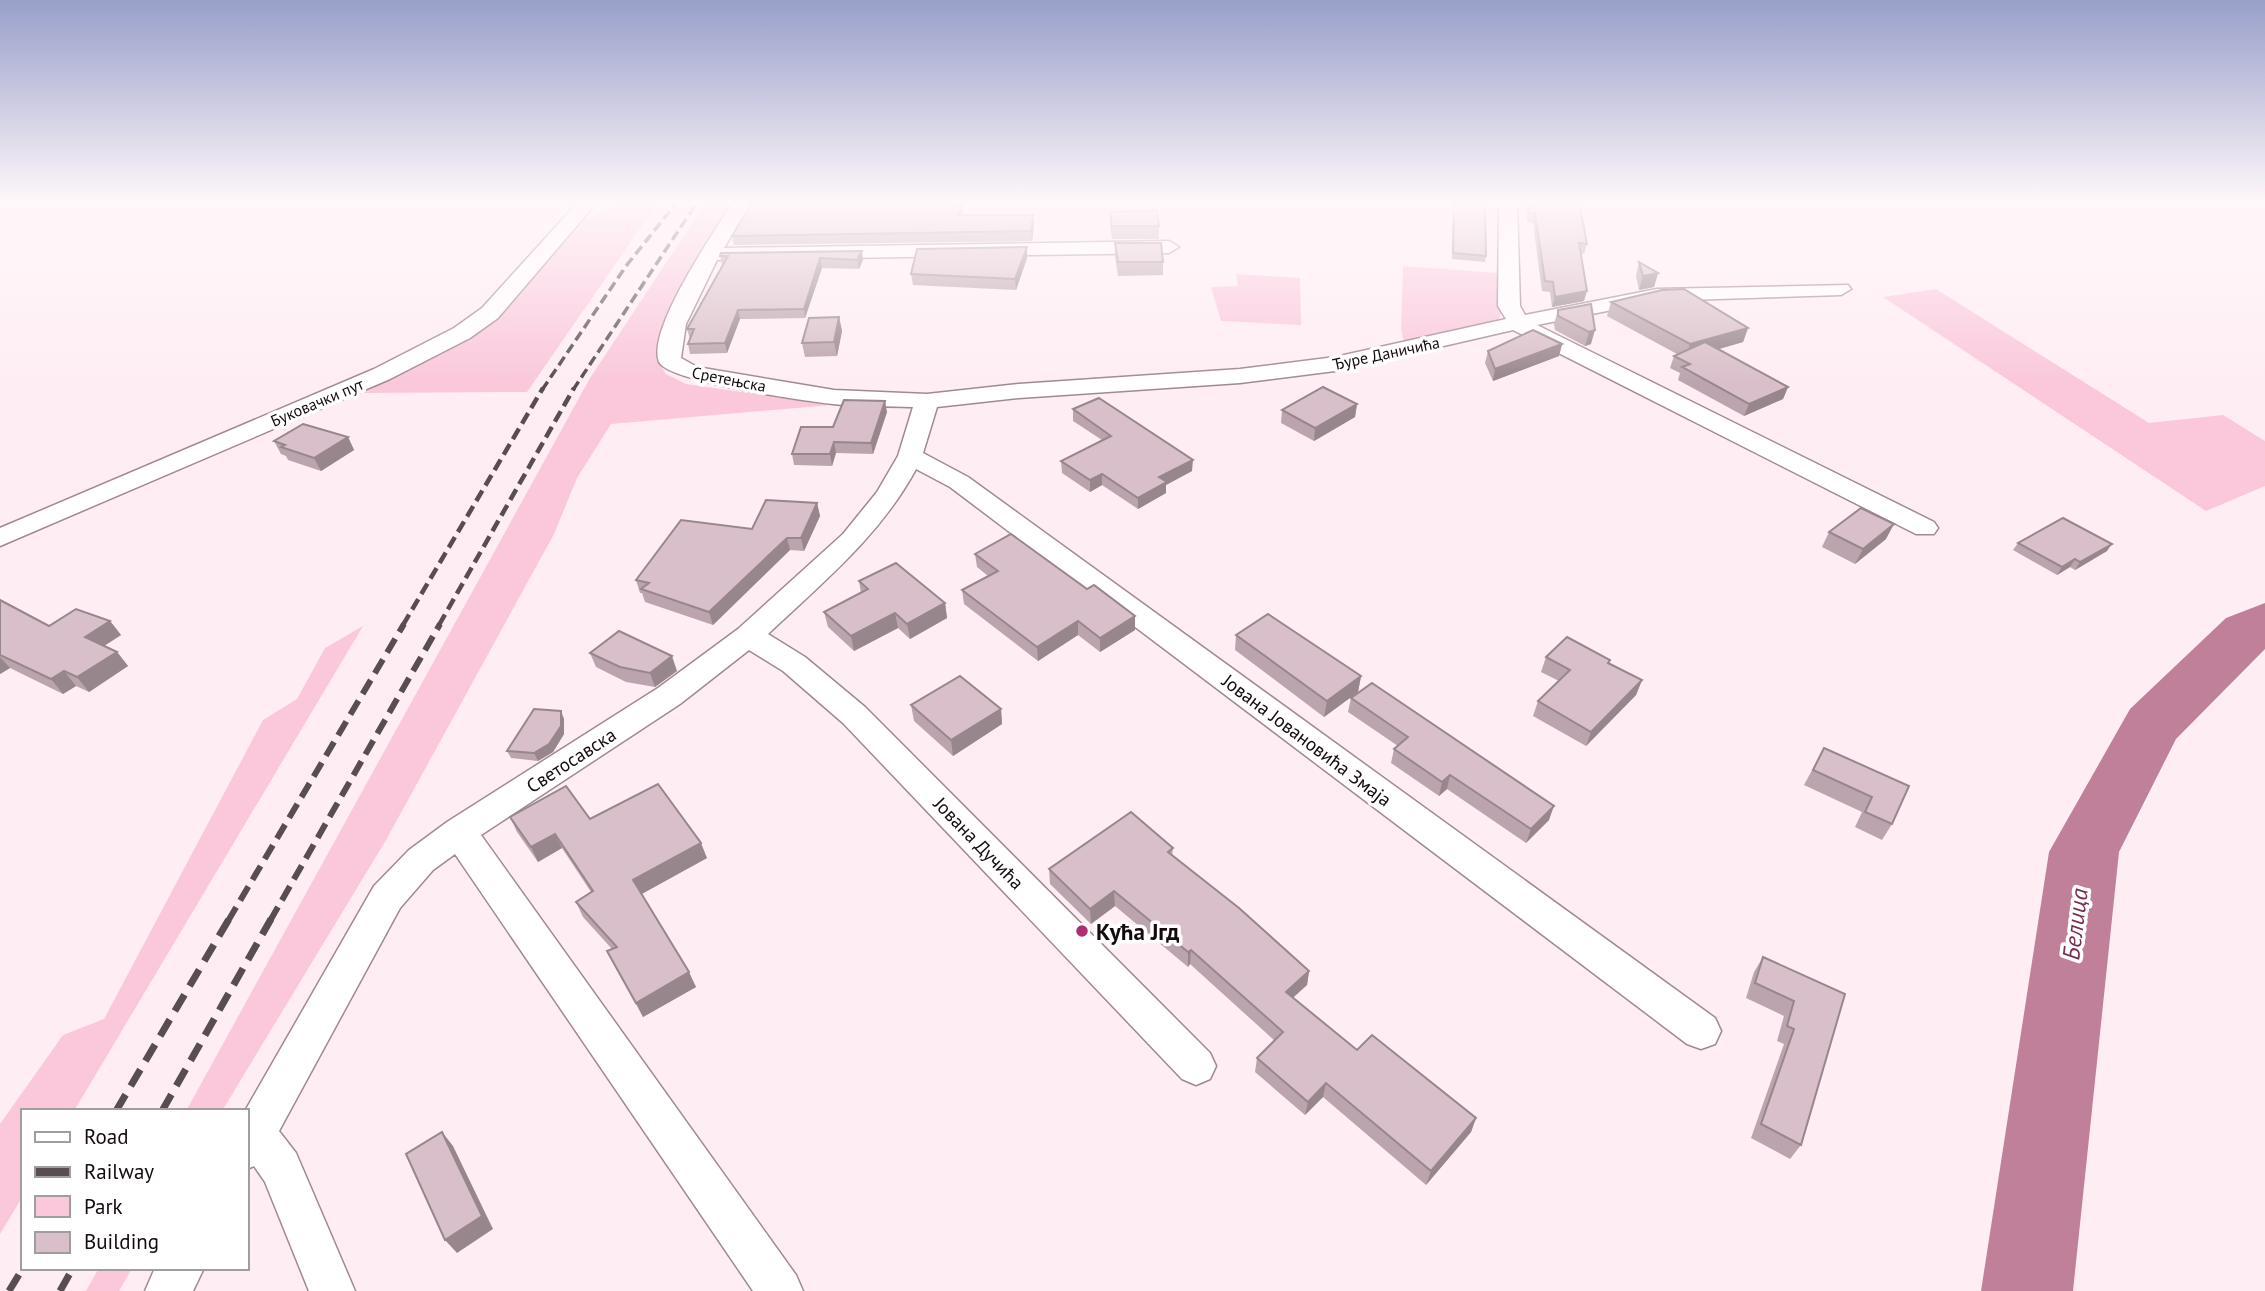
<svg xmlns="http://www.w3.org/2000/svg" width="2265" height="1291" font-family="'PT Sans',sans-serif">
	<rect width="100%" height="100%" fill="#feeef4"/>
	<g fill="#fac7db">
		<polygon points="623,201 659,201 527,392 363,393 456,346 492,322 586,219"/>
		<polygon points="707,201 731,203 662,331 656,359 666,374 686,384 831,405 611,424 577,478 554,534 386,840 222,1111 186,1111 590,378"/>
		<polygon points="1403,266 1497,273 1501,313 1498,322 1404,343 1401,328"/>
		<polygon points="1236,274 1300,278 1301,325 1221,321 1211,287 1238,286"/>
		<polygon points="1936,289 2149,423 2223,415 2265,441 2265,486 2206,511 1883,297"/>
		<polygon points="363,626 74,1111 23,1111 23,1196 0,1234 0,1124 63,1035 104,1019 263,720 297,699 325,648"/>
		<polygon points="99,1268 132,1268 119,1291 86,1291"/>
	</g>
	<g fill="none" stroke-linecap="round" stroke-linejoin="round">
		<polygon fill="#c0809a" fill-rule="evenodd" points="2265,603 2265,649 2176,739 2119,852 2073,1291 1981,1291 2049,852 2130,709 2226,618"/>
		<defs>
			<g id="minor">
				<polygon points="579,201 598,201 498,318 470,338 390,379 0,546 0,528 374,369 454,328 482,308"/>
				<path d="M734 201H753L724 248 1169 241 1179 247 1169 253 717 260 686 324 681 358 697 367 834 390 927 394 1019 384 1240 369 1335 357 1506 319 1498 306 1499 201H1517L1520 306 1525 315 1657 289 1848 285 1851 289 1841 295 1657 301 1537 325 1934 522 1938 528 1934 534H1916L1513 330 1335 371 1240 383 1019 398 937 407 923 453 968 477 1715 1018 1721 1031 1715 1044 1701 1049 1687 1044 950 487 916 469C880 536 822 583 768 634L805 657 865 707 1210 1053 1216 1066 1210 1079 1196 1085 1182 1079 843 723 783 671 749 650 680 704 481 835 796 1275 803 1291H753L455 854 433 870 400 908 279 1131 296 1153 355 1291H309L265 1182 254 1166 247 1169 245 1111 374 886 409 850 447 822 658 688 738 629 843 534 877 492 898 456 913 407C887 406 859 407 833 404 808 401 668 382 659 362 646 330 716 229 734 201Z"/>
				<polygon points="155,1268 204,1268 193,1291 145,1291"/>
			</g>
		</defs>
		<use href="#minor" stroke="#a18992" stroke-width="3"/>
		<use href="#minor" fill="#fff" fill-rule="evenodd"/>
		<g stroke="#584d52" stroke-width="3.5" stroke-dasharray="10 5" stroke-linecap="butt">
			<polyline points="542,390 626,266 678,201"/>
			<polyline points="573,390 698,201"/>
		</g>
		<g stroke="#584d52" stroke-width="4.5" stroke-dasharray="12 6" stroke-linecap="butt">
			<polyline points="403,625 543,388"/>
			<polyline points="439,625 574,388"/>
		</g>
		<g stroke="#584d52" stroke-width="6" stroke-dasharray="16 8" stroke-linecap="butt">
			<polyline points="228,921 404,624"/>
			<polyline points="270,921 440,624"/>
		</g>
		<g stroke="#584d52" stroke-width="7" stroke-dasharray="19 10" stroke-linecap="butt">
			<polyline points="116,1111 229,919"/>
			<polyline points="162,1111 271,919"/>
			<polyline points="9,1291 23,1268"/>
			<polyline points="60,1291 73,1268"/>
		</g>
	</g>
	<g fill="#bba4ad">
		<polygon points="1453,201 1485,201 1486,256 1485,262 1452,259"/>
		<polygon points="1525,201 1579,201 1587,244 1584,254 1580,253 1584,301 1552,307 1550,292 1542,291 1533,223 1527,222"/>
		<polygon points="1110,212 1159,226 1159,239 1112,239 1110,224"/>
		<polygon points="961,215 1034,224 1032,241 734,245 732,236"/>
		<polygon points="1115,243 1163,262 1163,275 1118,276 1115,256"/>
		<polygon points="721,253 863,260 859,269 822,268 805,318 740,319 727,353 690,354 688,344 690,339 687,329 722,265 720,256"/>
		<polygon points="1027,258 1016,290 913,285 911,274"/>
		<polygon points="1639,262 1658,273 1654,287 1639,290 1636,276"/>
		<polygon points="1611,302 1748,328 1743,342 1718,349 1788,387 1783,399 1744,416 1678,380 1680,373 1670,368 1674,356 1677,354 1607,316"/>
		<polygon points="1591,304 1591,344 1585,346 1555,330 1554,324 1558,310"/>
		<polygon points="839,317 842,331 837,356 805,357 802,343"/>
		<polygon points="1562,344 1559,356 1493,381 1485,363 1488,351"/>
		<polygon points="1357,404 1355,417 1314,441 1281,423 1282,410"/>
		<polygon points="1073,409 1192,471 1166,485 1166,493 1138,509 1102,485 1090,492 1062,473 1061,461 1102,440 1073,421"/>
		<polygon points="887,412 873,454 836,453 832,466 794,465 792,454 833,427"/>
		<polygon points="348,437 354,450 321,471 288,460 286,456 281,454 274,441"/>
		<polygon points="817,503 820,516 804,551 790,550 713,625 645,602 642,593 640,593 636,580 752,529"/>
		<polygon points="1829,532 1886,539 1855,564 1822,547"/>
		<polygon points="2018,543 2107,551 2075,570 2070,567 2057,575 2013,550"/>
		<polygon points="975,554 1135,630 1100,652 1078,635 1038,661 964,604 962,590 988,576 977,567"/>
		<polygon points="859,581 945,603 947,618 910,639 898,628 854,651 828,627 824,612 861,593"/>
		<polygon points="0,600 49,626 110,621 121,635 104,646 117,652 128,666 89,692 76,686 63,694 10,668 0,674"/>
		<polygon points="1236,635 1361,676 1358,692 1324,717 1235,650"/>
		<polygon points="590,653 677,671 655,687 626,682 596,667"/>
		<polygon points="1546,657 1610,660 1609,663 1642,680 1636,695 1586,746 1533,716 1538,701 1559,681 1541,672"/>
		<polygon points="1351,698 1549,820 1526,843 1447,789 1439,796 1391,763 1394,749 1398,746 1348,712"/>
		<polygon points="911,705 1001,709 1002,724 953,756 914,721"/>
		<polygon points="564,719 564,734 553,752 538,761 511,758 507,751"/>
		<polygon points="1824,748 1909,786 1892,824 1882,840 1855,827 1862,812 1804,785"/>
		<polygon points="510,817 590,819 707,858 641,894 696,987 643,1017 607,951 612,949 583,917 576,902 591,892 562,848 538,862 517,832"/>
		<polygon points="1173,848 1172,856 1309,971 1307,985 1293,998 1357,1050 1476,1118 1471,1132 1426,1185 1323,1097 1305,1115 1255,1072 1257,1058 1275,1041 1190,964 1188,967 1115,906 1091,924 1050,884 1049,869"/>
		<polygon points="1763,957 1845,994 1801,1145 1790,1159 1751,1138 1784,1044 1777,1041 1784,1016 1746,998 1754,972"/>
	</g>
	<g fill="#98868d">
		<polygon points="962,201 965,201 959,225 958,215"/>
		<polygon points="1033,215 1034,224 1032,241 1031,231"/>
		<polygon points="1027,247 1027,258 1016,290 1015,279"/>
		<polygon points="862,251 863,260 859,269 857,260"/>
		<polygon points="820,258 822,268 805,318 804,309"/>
		<polygon points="1658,273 1654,287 1639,290 1643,276"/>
		<polygon points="1587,291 1584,301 1552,307 1555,297"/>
		<polygon points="738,310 740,319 727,353 725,343"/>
		<polygon points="839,317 842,331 837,356 834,342"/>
		<polygon points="1748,328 1743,342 1685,359 1690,344"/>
		<polygon points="1595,330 1591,344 1585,346 1589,332"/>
		<polygon points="1562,344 1559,356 1493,381 1495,369"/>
		<polygon points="1788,387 1783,399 1744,416 1749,404"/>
		<polygon points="885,401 887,412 873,454 871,443"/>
		<polygon points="1357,404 1355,417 1314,441 1315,428"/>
		<polygon points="348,437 354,450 321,471 314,458"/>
		<polygon points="834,442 836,453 832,466 830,454"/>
		<polygon points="1193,460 1192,471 1166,485 1166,493 1138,509 1138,498 1159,477"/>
		<polygon points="1102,474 1102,485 1090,492 1090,480"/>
		<polygon points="817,503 820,516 804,551 801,538"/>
		<polygon points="1894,524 1886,539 1855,564 1863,549"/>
		<polygon points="787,538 790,550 713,625 709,612"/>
		<polygon points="2112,544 2107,551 2075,570 2080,562"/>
		<polygon points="2075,559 2070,567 2057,575 2062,567"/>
		<polygon points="945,603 947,618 910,639 907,624"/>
		<polygon points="895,613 898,628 854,651 851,636"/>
		<polygon points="1135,616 1135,630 1100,652 1100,638"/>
		<polygon points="110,621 121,635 96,651 85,637"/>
		<polygon points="1078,621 1078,635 1038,661 1037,647"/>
		<polygon points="117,652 128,666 89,692 77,677"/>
		<polygon points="672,656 677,671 655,687 650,673"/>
		<polygon points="0,657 10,668 0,674"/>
		<polygon points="64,671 76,686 63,694 51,679"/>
		<polygon points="1361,676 1358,692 1324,717 1327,701"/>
		<polygon points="1642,680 1636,695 1586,746 1591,732"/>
		<polygon points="1001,709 1002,724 953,756 951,740"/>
		<polygon points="561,711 564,719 564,734 553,752 538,761 534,753"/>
		<polygon points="1450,775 1447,789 1439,796 1442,782"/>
		<polygon points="1554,806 1549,820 1526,843 1531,829"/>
		<polygon points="555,834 562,848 538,862 531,847"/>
		<polygon points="701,843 707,858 640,895 633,880"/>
		<polygon points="1114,891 1115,906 1091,924 1090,909"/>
		<polygon points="1191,950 1190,964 1188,967 1188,952"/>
		<polygon points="1309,971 1307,985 1283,1006 1286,992"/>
		<polygon points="689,972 696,987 643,1017 636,1003"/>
		<polygon points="1326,1083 1323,1097 1305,1115 1308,1102"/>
		<polygon points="1476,1118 1471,1132 1426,1185 1431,1171"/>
		<polygon points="442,1132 453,1146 493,1229 457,1253 445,1240"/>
	</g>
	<g fill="#d9bfc9" stroke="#98868d" stroke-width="2">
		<polygon points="753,201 962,201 958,215 1033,215 1031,231 732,236"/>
		<polygon points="1454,201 1485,201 1486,256 1453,253"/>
		<polygon points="1528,201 1579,201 1587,244 1579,243 1587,291 1555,297 1553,282 1545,281 1535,213 1529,213"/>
		<polygon points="1157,210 1159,226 1112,226 1110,212"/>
		<polygon points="1115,243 1161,243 1163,262 1118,262"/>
		<polygon points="1027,247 1015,279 911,274 917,249"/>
		<polygon points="862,251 857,260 820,258 804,309 738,310 725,343 688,344 694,329 687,329 728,256 720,256 721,253"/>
		<polygon points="1639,262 1658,273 1643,276"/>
		<polygon points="1684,289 1748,328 1690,344 1611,302 1662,290"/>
		<polygon points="1591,304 1595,330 1589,332 1558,316 1558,310"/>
		<polygon points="839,317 834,342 802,343 809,318"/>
		<polygon points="1533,330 1562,344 1495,369 1488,351"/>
		<polygon points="1705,342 1788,387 1749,404 1682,367 1690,364 1674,356"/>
		<polygon points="1323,387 1357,404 1315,428 1282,410"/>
		<polygon points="1099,398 1193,460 1159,477 1167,482 1138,498 1102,474 1090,480 1061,461 1111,436 1073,409"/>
		<polygon points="844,400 885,401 871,443 834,442 830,454 792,454 801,427 833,427"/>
		<polygon points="303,424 348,437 314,458 281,447 285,445 274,441"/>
		<polygon points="766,500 817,503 801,538 787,538 709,612 641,589 649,583 636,580 681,520 752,529"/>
		<polygon points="1861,508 1894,524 1863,549 1829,532"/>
		<polygon points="2063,518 2112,544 2080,562 2075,559 2062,567 2018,543"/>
		<polygon points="1011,534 1087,589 1094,585 1135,616 1100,638 1078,621 1037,647 962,590 998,571 975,554"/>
		<polygon points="896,563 945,603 907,624 895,613 851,636 824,612 868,589 859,581"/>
		<polygon points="0,600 49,626 76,609 110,621 85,637 117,652 77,677 64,671 51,679 0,655"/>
		<polygon points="1268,614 1361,676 1327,701 1236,635"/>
		<polygon points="619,631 672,656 650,673 620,667 590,653"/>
		<polygon points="1567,637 1610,660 1608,663 1642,680 1591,732 1538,701 1570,670 1546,657"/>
		<polygon points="960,676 1001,709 951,740 911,705"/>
		<polygon points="1372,683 1554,806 1531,829 1450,775 1442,782 1394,749 1408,737 1351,698"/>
		<polygon points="534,709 561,711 561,726 549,744 534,753 507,751"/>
		<polygon points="1824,748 1909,786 1892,824 1865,812 1872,797 1813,770"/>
		<polygon points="658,784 701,843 633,880 689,972 636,1003 607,951 617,947 576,902 593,891 555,834 531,847 510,817 566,786 590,819"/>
		<polygon points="1131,812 1173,848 1168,852 1239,908 1309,971 1286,992 1357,1050 1372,1035 1476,1118 1431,1171 1326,1083 1308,1102 1257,1058 1283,1032 1191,950 1188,952 1114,891 1090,909 1049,869"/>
		<polygon points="1763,957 1845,994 1801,1145 1761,1124 1794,1029 1787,1026 1794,1001 1755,983"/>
		<polygon points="442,1132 482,1216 445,1240 406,1154"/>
	</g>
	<linearGradient id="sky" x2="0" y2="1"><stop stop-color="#989fc9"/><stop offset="0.53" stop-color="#fff7fa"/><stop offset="1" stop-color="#fff7fa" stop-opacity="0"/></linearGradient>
	<rect width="2265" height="382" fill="url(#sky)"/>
	<circle fill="#b12c72" stroke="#fff" stroke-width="2.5" cx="1082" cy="931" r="7"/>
	<g text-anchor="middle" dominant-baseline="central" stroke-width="7" stroke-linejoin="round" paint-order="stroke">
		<g font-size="16" fill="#130a0e" stroke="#fff">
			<text transform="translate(1386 353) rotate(-12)">Ђуре Даничића</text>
			<text transform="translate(729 379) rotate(11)">Сретењска</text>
			<text transform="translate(317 402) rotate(-23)">Буковачки пут</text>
		</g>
		<g font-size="19" fill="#130a0e" stroke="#fff">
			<text transform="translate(1307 740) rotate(37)">Јована Јовановића Змаја</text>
			<text transform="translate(571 760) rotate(-33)">Светосавска</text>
			<text transform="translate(979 843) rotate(46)">Јована Дучића</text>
		</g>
		<g font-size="23" font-weight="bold" fill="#130a0e" stroke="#fff" text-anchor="start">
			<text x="1096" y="931">Кућа Јгд</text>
		</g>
		<g font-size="24" font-style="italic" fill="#782c51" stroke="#fff">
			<text transform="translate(2075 924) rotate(-83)">Белица</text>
		</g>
	</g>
	<rect x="21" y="1109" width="228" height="161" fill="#ffffff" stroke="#a19d9f" stroke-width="2"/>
	<rect x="35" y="1132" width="35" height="10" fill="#ffffff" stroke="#a19d9f" stroke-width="2"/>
	<text x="84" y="1144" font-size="21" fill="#130a0e">Road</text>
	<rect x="35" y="1167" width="35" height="10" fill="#584d52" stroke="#a19d9f" stroke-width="2"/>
	<text x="84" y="1179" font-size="21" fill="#130a0e">Railway</text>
	<rect x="35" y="1196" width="35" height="21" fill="#fac7db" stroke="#a19d9f" stroke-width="2"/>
	<text x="84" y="1214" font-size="21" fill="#130a0e">Park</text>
	<rect x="35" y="1232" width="35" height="21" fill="#d9bfc9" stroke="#a19d9f" stroke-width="2"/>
	<text x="84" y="1249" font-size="21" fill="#130a0e">Building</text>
</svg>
